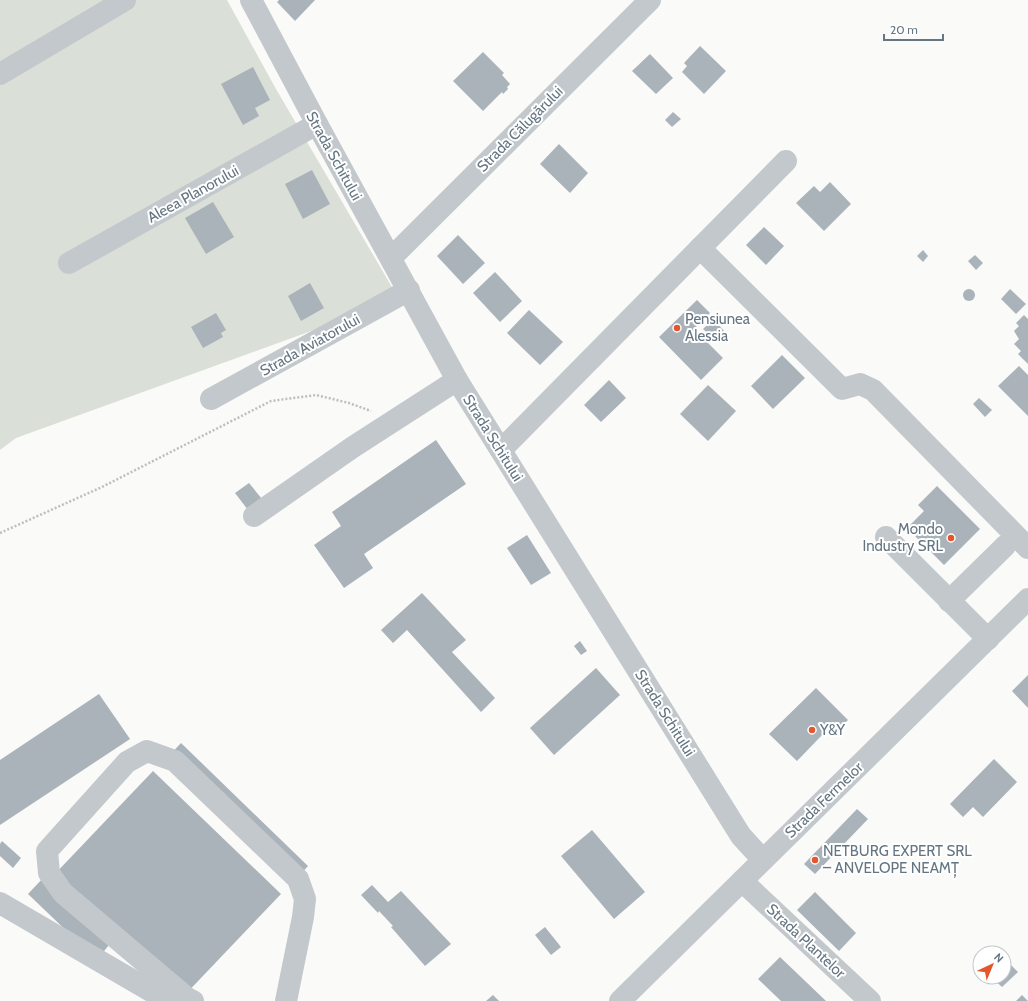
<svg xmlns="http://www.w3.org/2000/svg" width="1028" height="1001" font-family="Cabin,sans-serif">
	<rect width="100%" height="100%" fill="#fafaf8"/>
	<polygon fill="#dadfd7" points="0,0 227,0 276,89 396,294 336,322 16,438 0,450"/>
	<g fill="#aab3b9">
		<polygon points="279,0 315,0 295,21 277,2"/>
		<polygon points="700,46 726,71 704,94 682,72 687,66 684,63"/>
		<polygon points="483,52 504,73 502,75 510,84 507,87 508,89 503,94 502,92 483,111 453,81"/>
		<polygon points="650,54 673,78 656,94 632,71"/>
		<polygon points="253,67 270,100 255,108 259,116 243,125 221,84"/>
		<polygon points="673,112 681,119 672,127 665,120"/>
		<polygon points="559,144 588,173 570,193 540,164"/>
		<polygon points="312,170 330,204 303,219 285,184"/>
		<polygon points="830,182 851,204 824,231 796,203 814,186 820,192"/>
		<polygon points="213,202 234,237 206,254 185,218"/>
		<polygon points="764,227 784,246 766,265 746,245"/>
		<polygon points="458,235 485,263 463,284 437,256"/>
		<polygon points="923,250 928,256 923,262 917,256"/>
		<polygon points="975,255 983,263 976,270 968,261"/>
		<polygon points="495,272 522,301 500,322 473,293"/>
		<polygon points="310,283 324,308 301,321 288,296"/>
		<circle cx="969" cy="295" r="6"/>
		<polygon points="1010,289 1026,304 1016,314 1001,299"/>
		<polygon points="697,300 710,313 694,329 723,358 701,380 659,337"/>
		<polygon points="529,310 563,342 540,365 507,333"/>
		<polygon points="216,313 226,330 221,333 223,337 203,348 191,327"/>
		<polygon points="1024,315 1028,319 1028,364 1018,354 1021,351 1014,344 1019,339 1014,331 1019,326 1016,323"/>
		<polygon points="713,319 726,333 717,342 703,329"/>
		<polygon points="782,355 805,378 773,409 751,386"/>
		<polygon points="1019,366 1028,375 1028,416 998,386"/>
		<polygon points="609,380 626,398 601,422 584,405"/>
		<polygon points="708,385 736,411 708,441 680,414"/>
		<polygon points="979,398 992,410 985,417 973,404"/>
		<polygon points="436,440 466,484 364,554 373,568 344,588 314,545 341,526 332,512"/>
		<polygon points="249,483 262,499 248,510 235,493"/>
		<polygon points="937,486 980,529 944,565 907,528 924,511 918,505"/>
		<polygon points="527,535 551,573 531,585 507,548"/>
		<polygon points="422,593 466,640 452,652 495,698 481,712 407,630 393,643 381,630"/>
		<polygon points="580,641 587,651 581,655 574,646"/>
		<polygon points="596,668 620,695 554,755 530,728"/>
		<polygon points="1028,675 1028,708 1012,691"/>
		<polygon points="816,688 848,720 831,737 825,732 797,761 769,734"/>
		<polygon points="99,694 130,739 0,825 0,760"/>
		<polygon points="181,743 308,866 295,880 166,759"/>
		<polygon points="994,759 1017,782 983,817 973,807 963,817 950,804"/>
		<polygon points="153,771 281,894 180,1000 52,877"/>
		<polygon points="857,809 868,819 815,874 804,864"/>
		<polygon points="592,830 645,892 614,919 561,856"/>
		<polygon points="2,841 21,858 13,868 0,856 0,844"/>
		<polygon points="44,877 112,941 97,960 28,894"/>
		<polygon points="372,885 388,902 401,891 451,944 425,966 391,927 393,926 379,911 378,913 361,895"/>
		<polygon points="815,892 856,933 839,951 797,910"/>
		<polygon points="545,927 561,947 551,955 535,935"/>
		<polygon points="780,957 826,1001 781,1001 758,979"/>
		<polygon points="1007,961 1018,972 1002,987 991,977 1004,977 1004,963"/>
		<polygon points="493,995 499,1001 486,1001"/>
		<polygon points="1022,995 1028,1001 1016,1001"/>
	</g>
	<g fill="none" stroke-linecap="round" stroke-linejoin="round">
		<polyline stroke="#bbbfc2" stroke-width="2.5" stroke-dasharray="2 2" stroke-linecap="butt" points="0,533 102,487 271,401 316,395 349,403 371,411"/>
		<g stroke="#c3c8cc" stroke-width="22">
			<polyline points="251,0 317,124 457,380 741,836 763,860"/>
			<polyline points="0,74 125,0"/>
			<polyline points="700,248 842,389 860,384 873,390 1028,548"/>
			<polyline points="391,258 650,0"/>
			<polyline points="69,263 317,124"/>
			<polyline points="211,399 409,290"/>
			<polyline points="501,450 786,161"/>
			<polyline points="254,516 353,447 457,380"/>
			<polyline points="886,537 988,639"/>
			<polyline points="949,601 1005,546"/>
			<polyline points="742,881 870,1001"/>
			<polyline points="0,903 168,1001"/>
			<polyline points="193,1001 187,998 63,893 49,873 47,851 127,762 147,751 175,761 298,879 305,899 303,917 286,1001"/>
			<polyline points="620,1001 1028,599"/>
		</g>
	</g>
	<g fill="#e4572e" stroke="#fff" stroke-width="1.5">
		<circle cx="677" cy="328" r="4"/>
		<circle cx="951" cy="538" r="4"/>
		<circle cx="812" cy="730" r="4"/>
		<circle cx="815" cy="860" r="4"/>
	</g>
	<g text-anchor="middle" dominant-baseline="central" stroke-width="4" stroke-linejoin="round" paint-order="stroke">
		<g font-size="15" fill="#657683" stroke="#fff">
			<text transform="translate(520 129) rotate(-45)">Strada Călugărului</text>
			<text transform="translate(334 156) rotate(61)">Strada Schitului</text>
			<text transform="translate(193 194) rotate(-29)">Aleea Planorului</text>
			<text transform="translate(310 345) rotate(-29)">Strada Aviatorului</text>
			<text transform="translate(493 438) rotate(58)">Strada Schitului</text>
			<text transform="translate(665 713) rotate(58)">Strada Schitului</text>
			<text transform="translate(824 800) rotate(-44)">Strada Fermelor</text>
			<text transform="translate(806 941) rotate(43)">Strada Plantelor</text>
		</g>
		<g font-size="15" fill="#657683" stroke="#fff" text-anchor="start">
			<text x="685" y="319">Pensiunea<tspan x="685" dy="17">Alessia</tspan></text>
			<text x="943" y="529" text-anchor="end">Mondo<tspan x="943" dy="17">Industry SRL</tspan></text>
			<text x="820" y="730">Y&amp;Y</text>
			<text x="823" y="851">NETBURG EXPERT SRL<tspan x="823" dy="17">– ANVELOPE NEAMȚ</tspan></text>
		</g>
	</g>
	<g transform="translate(992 965) rotate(44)"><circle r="19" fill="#ffffff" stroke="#c1c8cd"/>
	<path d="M0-3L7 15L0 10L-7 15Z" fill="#e4572e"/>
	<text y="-6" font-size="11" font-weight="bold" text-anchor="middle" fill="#657683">N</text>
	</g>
	<path d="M884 34v6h59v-6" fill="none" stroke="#657683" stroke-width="2"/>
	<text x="890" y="34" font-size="12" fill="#657683" stroke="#ffffff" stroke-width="3" paint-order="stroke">20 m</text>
</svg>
